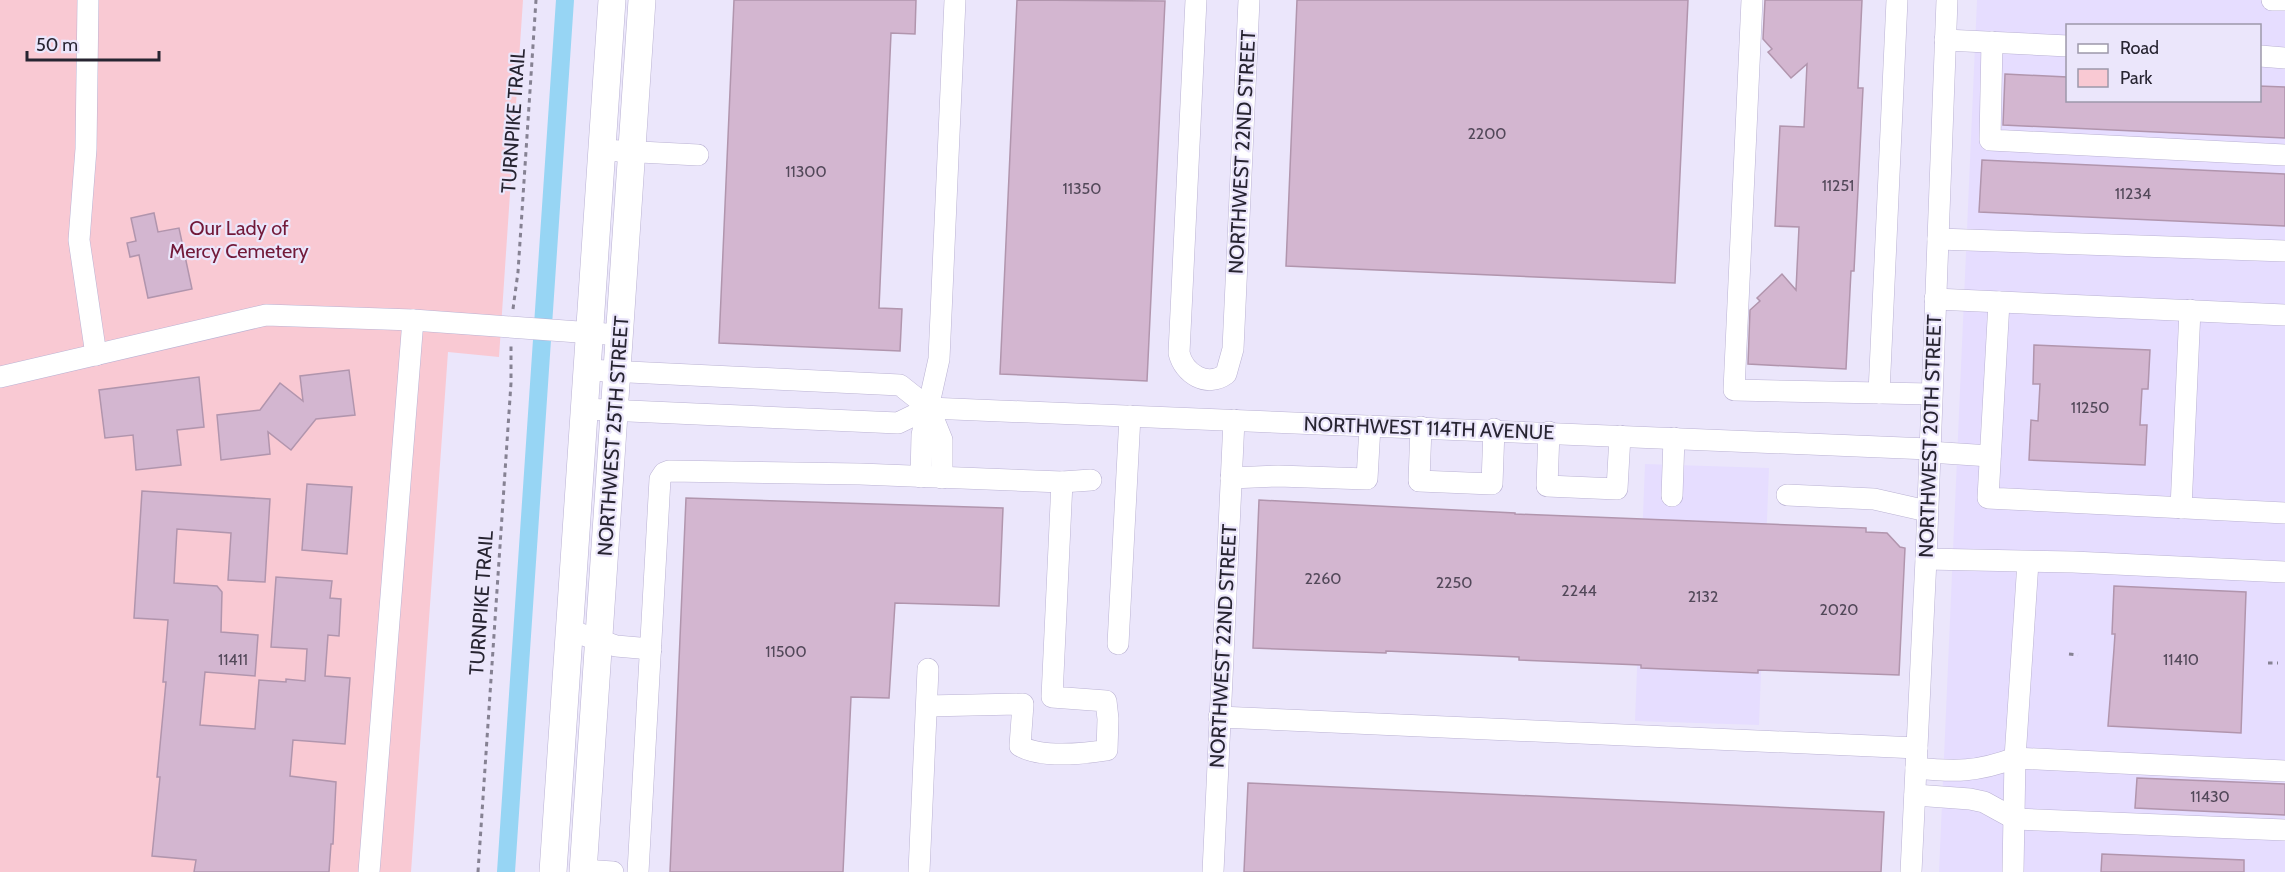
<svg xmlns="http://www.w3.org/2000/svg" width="2285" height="872" font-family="Cabin,sans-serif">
	<rect width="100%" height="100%" fill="#ebe6fb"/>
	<g fill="#e6ddff" fill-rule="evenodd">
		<path d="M1977 0H2285V872H1939ZM2068 26H2260V100H2068Z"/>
		<polygon points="1645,464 1769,468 1759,725 1635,721"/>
	</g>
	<polygon fill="#f9c9d3" points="0,0 523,0 499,357 448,352 411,872 0,872"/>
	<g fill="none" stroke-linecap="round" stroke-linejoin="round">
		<polyline stroke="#97d5f4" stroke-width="18" points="506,872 565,0"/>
	</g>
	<g fill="#d3b6d0" stroke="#b195ad" stroke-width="1.5">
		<polygon points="734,0 916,0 915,34 891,33 879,308 902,309 900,351 719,343"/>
		<polygon points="1017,0 1165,1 1147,381 1000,374"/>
		<polygon points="1297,0 1688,0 1675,283 1286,266"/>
		<polygon points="1765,0 1862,0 1858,88 1863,88 1854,271 1851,271 1846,369 1748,364 1750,310 1760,301 1757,298 1782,274 1796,290 1799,227 1775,226 1780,126 1804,127 1807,64 1791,78 1768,52 1772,49 1763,39"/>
		<polygon points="2005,74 2067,77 2067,100 2259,100 2259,86 2285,87 2285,138 2003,125"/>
		<polygon points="1982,160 2285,174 2285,226 1979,212"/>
		<polygon points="154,213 158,232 179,228 192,289 148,298 139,255 130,257 127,243 136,241 131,218"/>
		<polygon points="2034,345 2150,350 2148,389 2142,389 2140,425 2147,425 2145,465 2029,460 2031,420 2038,421 2040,384 2033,384"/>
		<polygon points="349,370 355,415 316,419 291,450 268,432 270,454 221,460 217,415 260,410 280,383 303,401 300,376"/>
		<polygon points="199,377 204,427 177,430 181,465 136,470 133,435 105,438 99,390"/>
		<polygon points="307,484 352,487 347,554 302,550"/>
		<polygon points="142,491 270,499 265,582 228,580 231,533 177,529 174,583 217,586 222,592 221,632 258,635 255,676 205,672 200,725 255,729 259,680 286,682 286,679 305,681 307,649 271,647 276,577 332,581 330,598 341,599 339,636 328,635 325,676 350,678 345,744 293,740 290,776 336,782 333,844 331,844 329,872 194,872 196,860 152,856 160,777 157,777 166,682 163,682 168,620 134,618"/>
		<polygon points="686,498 1003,508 999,606 895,603 889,698 851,697 843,872 670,872"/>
		<polygon points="1259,500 1515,513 1515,514 1866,528 1866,532 1887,533 1900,547 1905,548 1899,675 1758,670 1758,673 1641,668 1641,665 1519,660 1519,657 1386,651 1386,653 1253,648"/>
		<polygon points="2114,586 2246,592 2241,733 2108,726 2114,649 2115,634 2112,634"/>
		<polygon points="2137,778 2285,784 2285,815 2135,808"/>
		<polygon points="1248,783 1884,812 1881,872 1244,872"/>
		<polygon points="2102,854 2244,860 2244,872 2101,872"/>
	</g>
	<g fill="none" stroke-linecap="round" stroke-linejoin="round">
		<defs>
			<g id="minor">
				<polyline points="88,0 86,149 79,240 96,355"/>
				<path d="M1196 0 1179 353C1184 374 1207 388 1226 374L1233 349 1249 0"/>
				<polyline points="1752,0 1734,390 1931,394"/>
				<polyline points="2272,0 2285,0"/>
				<polyline points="1945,40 2068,46"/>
				<polyline points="1992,42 1990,140 2285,155"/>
				<polyline points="2260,56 2285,58"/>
				<polyline points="601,150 698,155"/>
				<polyline points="1938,239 2285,251"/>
				<polyline points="1935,299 2285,315"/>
				<polyline points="1999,302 1988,498 2285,513"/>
				<polyline points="587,370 900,385 929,408 942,440 942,478"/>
				<polyline points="0,377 266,315 413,320 620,335"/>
				<polyline points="1879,393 1897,0"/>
				<polyline points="584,409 898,423 929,408 1929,449"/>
				<polyline points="1421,427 1419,481 1492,484 1494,429"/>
				<polyline points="1549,432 1547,486 1617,489 1620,436"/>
				<polyline points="1929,452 1990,456"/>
				<polyline points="921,477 922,435 939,359 955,0"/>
				<polyline points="1231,478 1278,476 1367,479 1370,426"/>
				<polyline points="1787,495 1874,499 1927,511"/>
				<polyline points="1672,496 1674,438"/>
				<polyline points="2181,508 2190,310"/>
				<polyline points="1926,559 2073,562 2285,572"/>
				<polyline points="569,630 616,646 651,649"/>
				<polyline points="1118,644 1130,416"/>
				<path d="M927 706 1023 704 1020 746C1041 758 1082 754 1107 750L1108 719 1106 701 1052 697 1062 482"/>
				<polyline points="1219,717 1917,748"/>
				<path d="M1916 768C1956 772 1977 772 2015 758L2285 771"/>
				<polyline points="1915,795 1970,799 1984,802 2015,819 2285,830"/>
				<polyline points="583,870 613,872"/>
				<polyline points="369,872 413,320"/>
				<polyline points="638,872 660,479 664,473 669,471 860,474 1062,482 1091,480"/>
				<polyline points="919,872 928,669"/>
				<polyline points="1213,872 1234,420"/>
				<polyline points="1911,872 1926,559 1947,0"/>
				<polyline points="2013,872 2015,758 2028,562"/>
			</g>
			<g id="major">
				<polyline points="553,872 612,0"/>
				<polyline points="583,872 642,0"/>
			</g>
		</defs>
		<use href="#minor" stroke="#bab2d3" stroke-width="22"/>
		<use href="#major" stroke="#bab2d3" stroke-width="28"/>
		<g stroke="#868293" stroke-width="3" stroke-dasharray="4.5 4.5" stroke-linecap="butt">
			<polyline points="513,309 518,272 536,0"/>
			<polyline points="2069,654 2078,655"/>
			<polyline points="2268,663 2278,663"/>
			<polyline points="478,872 511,383 511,346"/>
		</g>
		<use href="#minor" stroke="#fff" stroke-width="21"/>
		<use href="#major" stroke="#fff" stroke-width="27"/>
	</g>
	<g text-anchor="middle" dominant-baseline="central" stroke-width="4.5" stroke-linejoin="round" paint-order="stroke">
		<g font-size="16" fill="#524859">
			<text x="1487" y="133">2200</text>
			<text x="806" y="171">11300</text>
			<text x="1838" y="185">11251</text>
			<text x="1082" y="188">11350</text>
			<text x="2133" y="193">11234</text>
			<text x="2090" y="407">11250</text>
			<text x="1323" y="578">2260</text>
			<text x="1454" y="582">2250</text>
			<text x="1579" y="590">2244</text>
			<text x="1703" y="596">2132</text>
			<text x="1839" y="609">2020</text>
			<text x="786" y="651">11500</text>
			<text x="233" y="659">11411</text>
			<text x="2181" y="659">11410</text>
			<text x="2210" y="796">11430</text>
		</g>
		<g font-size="20" fill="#272431" stroke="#ebe6fb">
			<text transform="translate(513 121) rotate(-86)">TURNPIKE TRAIL</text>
			<text transform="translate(1242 152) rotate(-87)">NORTHWEST 22ND STREET</text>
			<text transform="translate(1429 428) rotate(2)">NORTHWEST 114TH AVENUE</text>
			<text transform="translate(613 436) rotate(-86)">NORTHWEST 25TH STREET</text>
			<text transform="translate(1930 436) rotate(-88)">NORTHWEST 20TH STREET</text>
			<text transform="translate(481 603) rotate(-86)">TURNPIKE TRAIL</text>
			<text transform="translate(1223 646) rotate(-87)">NORTHWEST 22ND STREET</text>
		</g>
		<g font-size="20" fill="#721939" stroke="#ebe6fb">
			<text x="239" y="228">Our Lady of<tspan x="239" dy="23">Mercy Cemetery</tspan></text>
		</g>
	</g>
	<rect x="2066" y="24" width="195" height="78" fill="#ebe6fb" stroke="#9d98aa" stroke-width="1.5"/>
	<rect x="2078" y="44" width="30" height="9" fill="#ffffff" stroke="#9d98aa" stroke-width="1.5"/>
	<text x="2120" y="54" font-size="18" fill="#272431">Road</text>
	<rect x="2078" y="69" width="30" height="18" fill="#f9c9d3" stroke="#9d98aa" stroke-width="1.5"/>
	<text x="2120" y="84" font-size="18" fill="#272431">Park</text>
	<path d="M27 51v9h132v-9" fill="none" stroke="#272431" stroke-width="3"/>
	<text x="36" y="51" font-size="18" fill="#272431" stroke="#ebe6fb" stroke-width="4.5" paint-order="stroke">50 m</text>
</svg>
